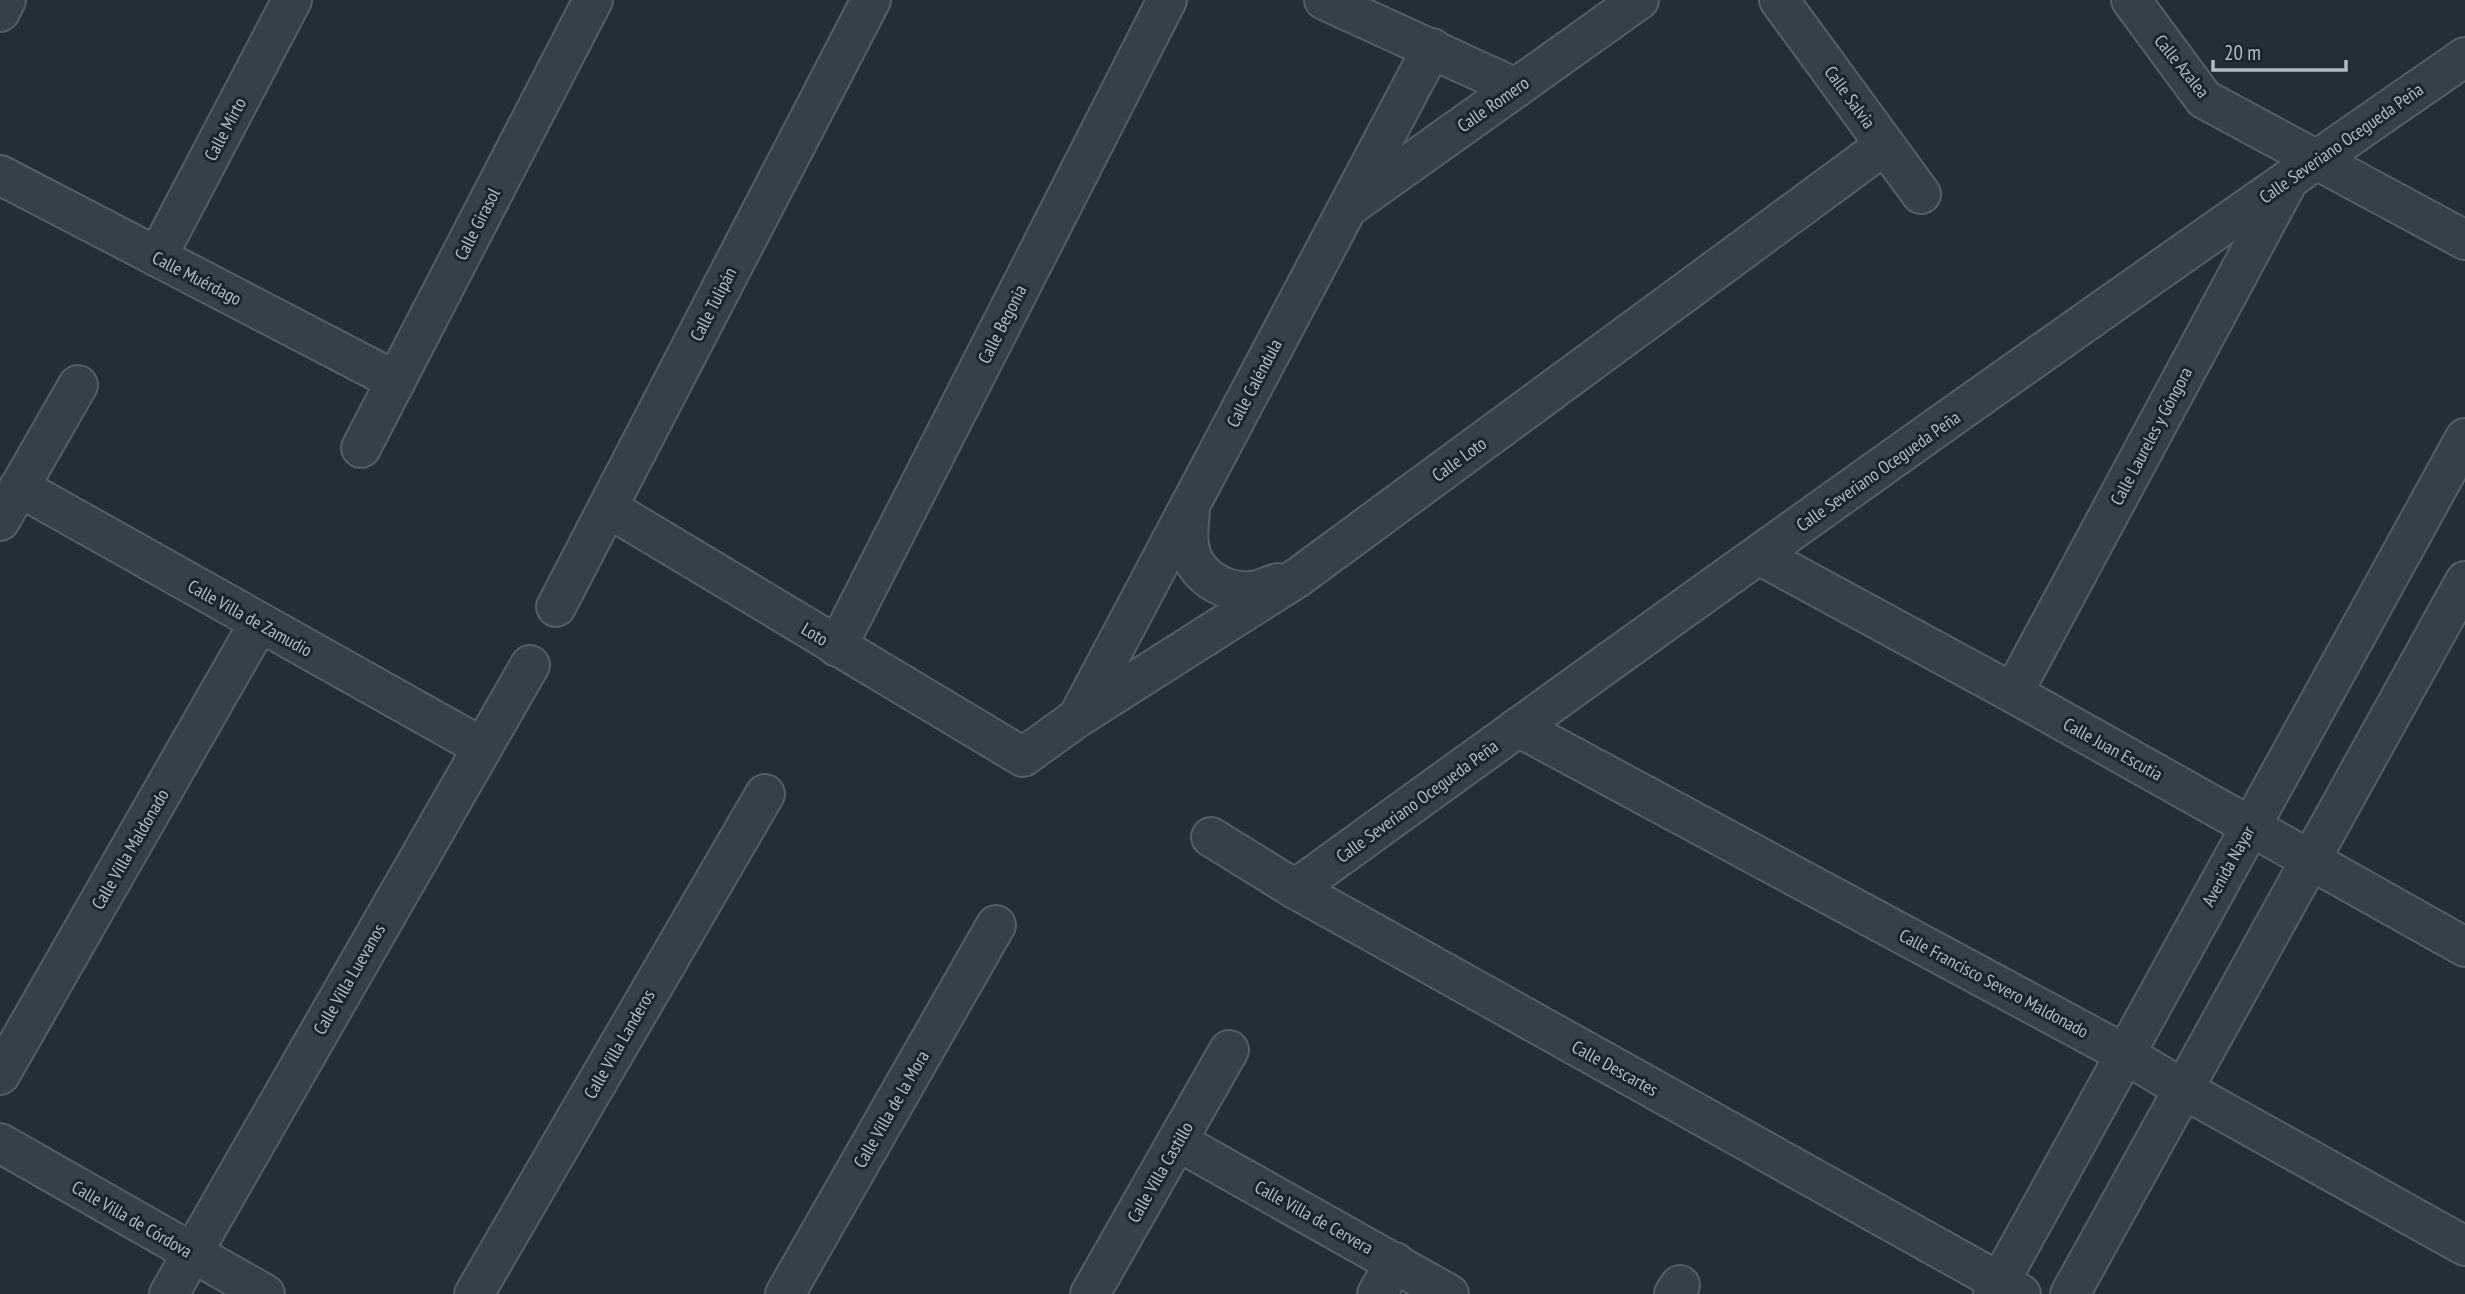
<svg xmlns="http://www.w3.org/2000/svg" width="2465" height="1294" font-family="'PT Sans Narrow',sans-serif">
	<rect width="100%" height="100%" fill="#222e38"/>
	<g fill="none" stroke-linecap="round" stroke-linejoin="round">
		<defs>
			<g id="minor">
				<polyline points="1324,0 1516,88"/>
				<polyline points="1779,0 1921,194"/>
				<polyline points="2131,0 2204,99 2465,240"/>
				<polyline points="0,12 6,0"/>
				<polyline points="0,175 396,381"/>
				<polyline points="1353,204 1639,0"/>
				<polyline points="157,257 292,0"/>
				<polyline points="361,448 593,0"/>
				<polyline points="19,487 482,747"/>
				<path d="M1190 506C1190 518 1187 532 1189 544 1191 574 1224 594 1252 591 1261 590 1270 585 1278 583"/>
				<polyline points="608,508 1023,757 1077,718 1297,578 1885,145"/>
				<polyline points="0,521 78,385"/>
				<polyline points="1759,555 2013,693 2465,947"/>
				<polyline points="556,607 871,0"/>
				<polyline points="837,647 1167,0"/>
				<polyline points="2013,693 2285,187"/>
				<polyline points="1079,715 1432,48"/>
				<polyline points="1518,727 2125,1054 2183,1089 2465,1246"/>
				<polyline points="1211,837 1295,889 2021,1294"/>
				<path d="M1295 889C1682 608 2071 329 2465 57"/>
				<polyline points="0,1075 259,623"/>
				<polyline points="1177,1141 1449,1294"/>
				<polyline points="0,1143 265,1294"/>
				<polyline points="169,1294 530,665"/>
				<polyline points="474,1294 765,794"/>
				<polyline points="785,1294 996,925"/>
				<polyline points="1090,1294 1229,1050"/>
				<polyline points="1377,1294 1395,1262"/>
				<polyline points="1674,1294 1680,1285"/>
			</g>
			<g id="tertiary">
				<polyline points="1993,1294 2465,438"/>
				<polyline points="2070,1294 2465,581"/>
			</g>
		</defs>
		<use href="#minor" stroke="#535e66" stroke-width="42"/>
		<use href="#tertiary" stroke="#535e66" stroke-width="42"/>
		<use href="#minor" stroke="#354048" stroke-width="38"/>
		<use href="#tertiary" stroke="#354048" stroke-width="38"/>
	</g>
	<g text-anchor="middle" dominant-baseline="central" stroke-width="6" stroke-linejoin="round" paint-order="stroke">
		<g font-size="18" fill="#b0bbc5" stroke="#1b252d">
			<text transform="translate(2182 66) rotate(51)">Calle Azalea</text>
			<text transform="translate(1850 97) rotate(54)">Calle Salvia</text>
			<text transform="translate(1493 104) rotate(-35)">Calle Romero</text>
			<text transform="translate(225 129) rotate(-62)">Calle Mirto</text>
			<text transform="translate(2341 143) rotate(-35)">Calle Severiano Ocegueda Peña</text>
			<text transform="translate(477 224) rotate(-63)">Calle Girasol</text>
			<text transform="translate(197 278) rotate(27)">Calle Muérdago</text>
			<text transform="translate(713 304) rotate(-63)">Calle Tulipán</text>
			<text transform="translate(1002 324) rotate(-63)">Calle Begonia</text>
			<text transform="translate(1254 383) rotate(-62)">Calle Caléndula</text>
			<text transform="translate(2151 436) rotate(-62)">Calle Laureles y Góngora</text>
			<text transform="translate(1459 459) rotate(-36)">Calle Loto</text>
			<text transform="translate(1878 471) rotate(-35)">Calle Severiano Ocegueda Peña</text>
			<text transform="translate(250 618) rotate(29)">Calle Villa de Zamudio</text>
			<text transform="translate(815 634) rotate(31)">Loto</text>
			<text transform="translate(2113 749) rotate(29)">Calle Juan Escutia</text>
			<text transform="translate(1417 801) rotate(-36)">Calle Severiano Ocegueda Peña</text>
			<text transform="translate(130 849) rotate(-60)">Calle Villa Maldonado</text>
			<text transform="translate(2228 866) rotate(-61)">Avenida Nayar</text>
			<text transform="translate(349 979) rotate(-60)">Calle Villa Luevanos</text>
			<text transform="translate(1994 983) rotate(28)">Calle Francisco Severo Maldonado</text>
			<text transform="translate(619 1044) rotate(-60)">Calle Villa Landeros</text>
			<text transform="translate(1615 1068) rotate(29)">Calle Descartes</text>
			<text transform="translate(891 1109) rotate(-60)">Calle Villa de la Mora</text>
			<text transform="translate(1160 1172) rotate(-60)">Calle Villa Castillo</text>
			<text transform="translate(1314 1217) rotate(29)">Calle Villa de Cervera</text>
			<text transform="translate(132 1219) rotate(30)">Calle Villa de Córdova</text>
		</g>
	</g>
	<path d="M2213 60v10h133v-10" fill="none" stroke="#b0bbc5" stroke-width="3.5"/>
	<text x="2224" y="60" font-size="21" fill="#b0bbc5" stroke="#1b252d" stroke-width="5" paint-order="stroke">20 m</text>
</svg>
